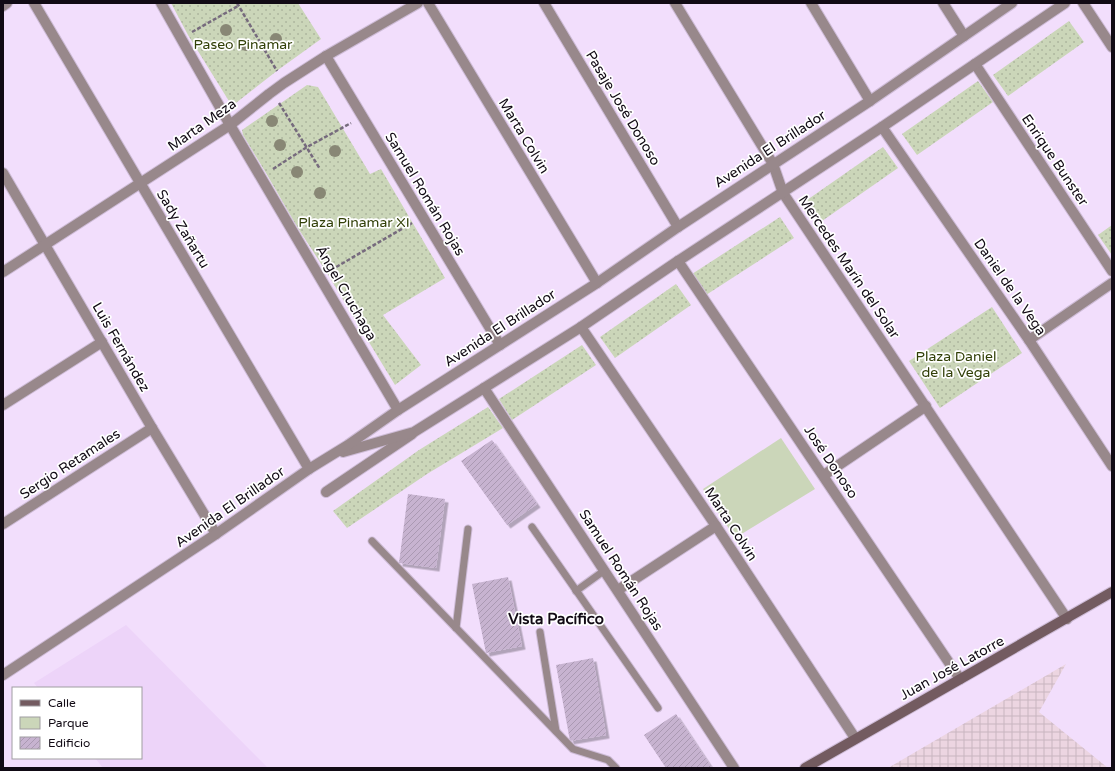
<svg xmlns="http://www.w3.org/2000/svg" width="1115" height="771" font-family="'Varela Round',sans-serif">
	<defs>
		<pattern id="industrial-grid" width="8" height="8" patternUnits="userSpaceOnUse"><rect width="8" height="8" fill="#ecd5e1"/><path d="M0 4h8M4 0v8" fill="none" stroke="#c9b6c0"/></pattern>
		<pattern id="green-dots" width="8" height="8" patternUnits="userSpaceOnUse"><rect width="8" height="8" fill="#cbd6b9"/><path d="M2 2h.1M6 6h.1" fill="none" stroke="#adb69e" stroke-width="1.8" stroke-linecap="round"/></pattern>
		<pattern id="building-hatch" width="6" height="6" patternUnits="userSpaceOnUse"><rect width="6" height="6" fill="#c7b3d0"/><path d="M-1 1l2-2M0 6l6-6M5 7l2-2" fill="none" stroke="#aa99b2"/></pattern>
		<filter id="shadow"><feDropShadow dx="3.5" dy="3.5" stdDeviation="0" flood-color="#0004"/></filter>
	</defs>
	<rect width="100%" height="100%" fill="#f2defc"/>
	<polygon fill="url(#industrial-grid)" points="1066,664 1039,712 1108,768 888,768"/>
	<polygon fill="#edd4f9" points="126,625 268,768 103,768 95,758 141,758 141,688 38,688 34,683"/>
	<g fill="url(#green-dots)">
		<polygon points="171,3 298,3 321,39 278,70 232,106 188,35"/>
		<polygon points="1069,21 1084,42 1008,96 993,75"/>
		<polygon points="978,81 993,102 917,155 902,134"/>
		<polygon points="307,85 318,87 370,174 381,169 445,278 383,315 421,365 395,385 327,273 296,225 266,173 243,135 242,130"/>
		<polygon points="883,147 898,168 822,221 807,200"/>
		<polygon points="780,217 794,238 706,295 692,274"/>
		<polygon points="1112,225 1112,255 1098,235"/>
		<polygon points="676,284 691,305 615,358 600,337"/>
		<polygon points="992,307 1022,353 940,408 909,361"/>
		<polygon points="582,345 596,365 512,420 499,399"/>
		<polygon points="488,407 503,428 427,474 347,528 333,511 419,450"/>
	</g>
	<polygon fill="#cbd6b9" points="781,438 815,489 735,538 703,489"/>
	<g fill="url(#building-hatch)" filter="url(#shadow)">
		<polygon points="492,440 537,504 507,525 461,461"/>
		<polygon points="408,494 445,499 436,568 399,563"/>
		<polygon points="508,577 522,646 486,653 472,584"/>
		<polygon points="593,658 606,735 570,741 556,665"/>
		<polygon points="676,714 712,768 666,768 644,735"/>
	</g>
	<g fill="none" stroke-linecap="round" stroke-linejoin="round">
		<defs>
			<g id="service">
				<polyline points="532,527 658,708"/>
				<polyline points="372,541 573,749 608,760 616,768"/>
				<polyline points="576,591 605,570"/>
				<polyline points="456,628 468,529"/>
				<polyline points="540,632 556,731"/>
			</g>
			<g id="minor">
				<polyline points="34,3 309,469"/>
				<polyline points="161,3 230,125 398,410"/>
				<polyline points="428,3 597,283"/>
				<polyline points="544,3 678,227"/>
				<polyline points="675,3 773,164"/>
				<polyline points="811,3 870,101"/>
				<polyline points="943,3 964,36"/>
				<polyline points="3,6 7,3"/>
				<polyline points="326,56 500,345"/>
				<polyline points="975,64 1112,271"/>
				<polyline points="882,127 1029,340 1112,466"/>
				<polyline points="3,173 152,428 216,534"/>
				<polyline points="783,193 1067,619"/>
				<polyline points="678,261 960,679"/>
				<polyline points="3,272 230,125 269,94 284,83 326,56 418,3"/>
				<polyline points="581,327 716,526 855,738"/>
				<polyline points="1029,340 1112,283"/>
				<polyline points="484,388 734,768"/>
				<polyline points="3,405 102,342"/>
				<polyline points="824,475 926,406"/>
				<polyline points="326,492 412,434"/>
				<polyline points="3,524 152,428"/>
				<polyline points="618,590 716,526"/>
			</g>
			<g id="tertiary">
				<polyline points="1083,3 1112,47"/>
				<polyline points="773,164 783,193"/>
				<polyline points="343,452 414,432 581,327 678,261 882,127 1065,3"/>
				<polyline points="3,675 216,534 309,469 348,445 398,410 597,283 678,227 870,101 1012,3"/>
			</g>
			<polyline id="secondary" points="805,768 1112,592"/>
		</defs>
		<use href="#service" stroke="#cebcd7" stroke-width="9"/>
		<use href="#minor" stroke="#cebcd7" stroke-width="12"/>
		<use href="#tertiary" stroke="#cebcd7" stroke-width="12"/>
		<use href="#secondary" stroke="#cebcd7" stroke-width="12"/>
		<g stroke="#766a7d" stroke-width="2.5" stroke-dasharray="4 2" stroke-linecap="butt">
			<polyline points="237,3 277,71"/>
			<polyline points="192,32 238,6"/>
			<polyline points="279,103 320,169"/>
			<polyline points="273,169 307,147 351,123"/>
			<polyline points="331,270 412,223"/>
		</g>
		<use href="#service" stroke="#98888b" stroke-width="7"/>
		<use href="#minor" stroke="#98888b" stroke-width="10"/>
		<use href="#tertiary" stroke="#98888b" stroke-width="10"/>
		<use href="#secondary" stroke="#735b60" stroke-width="10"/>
	</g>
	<g fill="#888775">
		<circle cx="226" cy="30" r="6"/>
		<circle cx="276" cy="39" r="6"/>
		<circle cx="246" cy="45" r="6"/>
		<circle cx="272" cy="121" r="6"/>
		<circle cx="280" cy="145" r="6"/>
		<circle cx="335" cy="151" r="6"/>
		<circle cx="297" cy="172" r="6"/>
		<circle cx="320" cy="193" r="6"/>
	</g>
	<g text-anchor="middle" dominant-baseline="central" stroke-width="3.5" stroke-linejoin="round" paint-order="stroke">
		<g font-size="14" fill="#313f07" stroke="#fff">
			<text x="243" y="44">Paseo Pinamar</text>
			<text x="354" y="222">Plaza Pinamar XI</text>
			<text x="956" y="356">Plaza Daniel<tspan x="956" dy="16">de la Vega</tspan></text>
		</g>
		<g font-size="14" fill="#110a14" stroke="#fff">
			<text transform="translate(623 108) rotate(59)">Pasaje José Donoso</text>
			<text transform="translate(202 125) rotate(-35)">Marta Meza</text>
			<text transform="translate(524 136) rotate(59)">Marta Colvin</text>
			<text transform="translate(770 149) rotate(-33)">Avenida El Brillador</text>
			<text transform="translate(1055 160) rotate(56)">Enrique Bunster</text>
			<text transform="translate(425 194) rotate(59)">Samuel Román Rojas</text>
			<text transform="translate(183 229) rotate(59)">Sady Zañartu</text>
			<text transform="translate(849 267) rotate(56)">Mercedes Marín del Solar</text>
			<text transform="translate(1010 287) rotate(55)">Daniel de la Vega</text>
			<text transform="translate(346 293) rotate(60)">Ángel Cruchaga</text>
			<text transform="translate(500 328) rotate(-33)">Avenida El Brillador</text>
			<text transform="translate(121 347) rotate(60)">Luis Fernández</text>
			<text transform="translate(831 462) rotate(56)">José Donoso</text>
			<text transform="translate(70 464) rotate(-33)">Sergio Retamales</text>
			<text transform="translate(230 507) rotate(-35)">Avenida El Brillador</text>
			<text transform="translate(731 524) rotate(57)">Marta Colvin</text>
			<text transform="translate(621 570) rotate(57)">Samuel Román Rojas</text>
			<text transform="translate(952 668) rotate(-29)">Juan José Latorre</text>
		</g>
		<g font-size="15" font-weight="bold" fill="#110a14" stroke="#fff">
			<text x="556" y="619">Vista Pacífico</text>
		</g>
	</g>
	<rect width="1115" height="771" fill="none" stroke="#110a14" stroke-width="8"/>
	<rect x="12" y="687" width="130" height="72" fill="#ffffff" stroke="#a09da1"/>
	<rect x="20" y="700" width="20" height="6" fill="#735b60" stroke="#a09da1"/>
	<text x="48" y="707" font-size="12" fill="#110a14">Calle</text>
	<rect x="20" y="717" width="20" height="12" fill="#cbd6b9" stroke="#a09da1"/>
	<text x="48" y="727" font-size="12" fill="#110a14">Parque</text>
	<rect x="20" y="737" width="20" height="12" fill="url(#building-hatch)" stroke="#a09da1"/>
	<text x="48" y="747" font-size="12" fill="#110a14">Edificio</text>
</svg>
